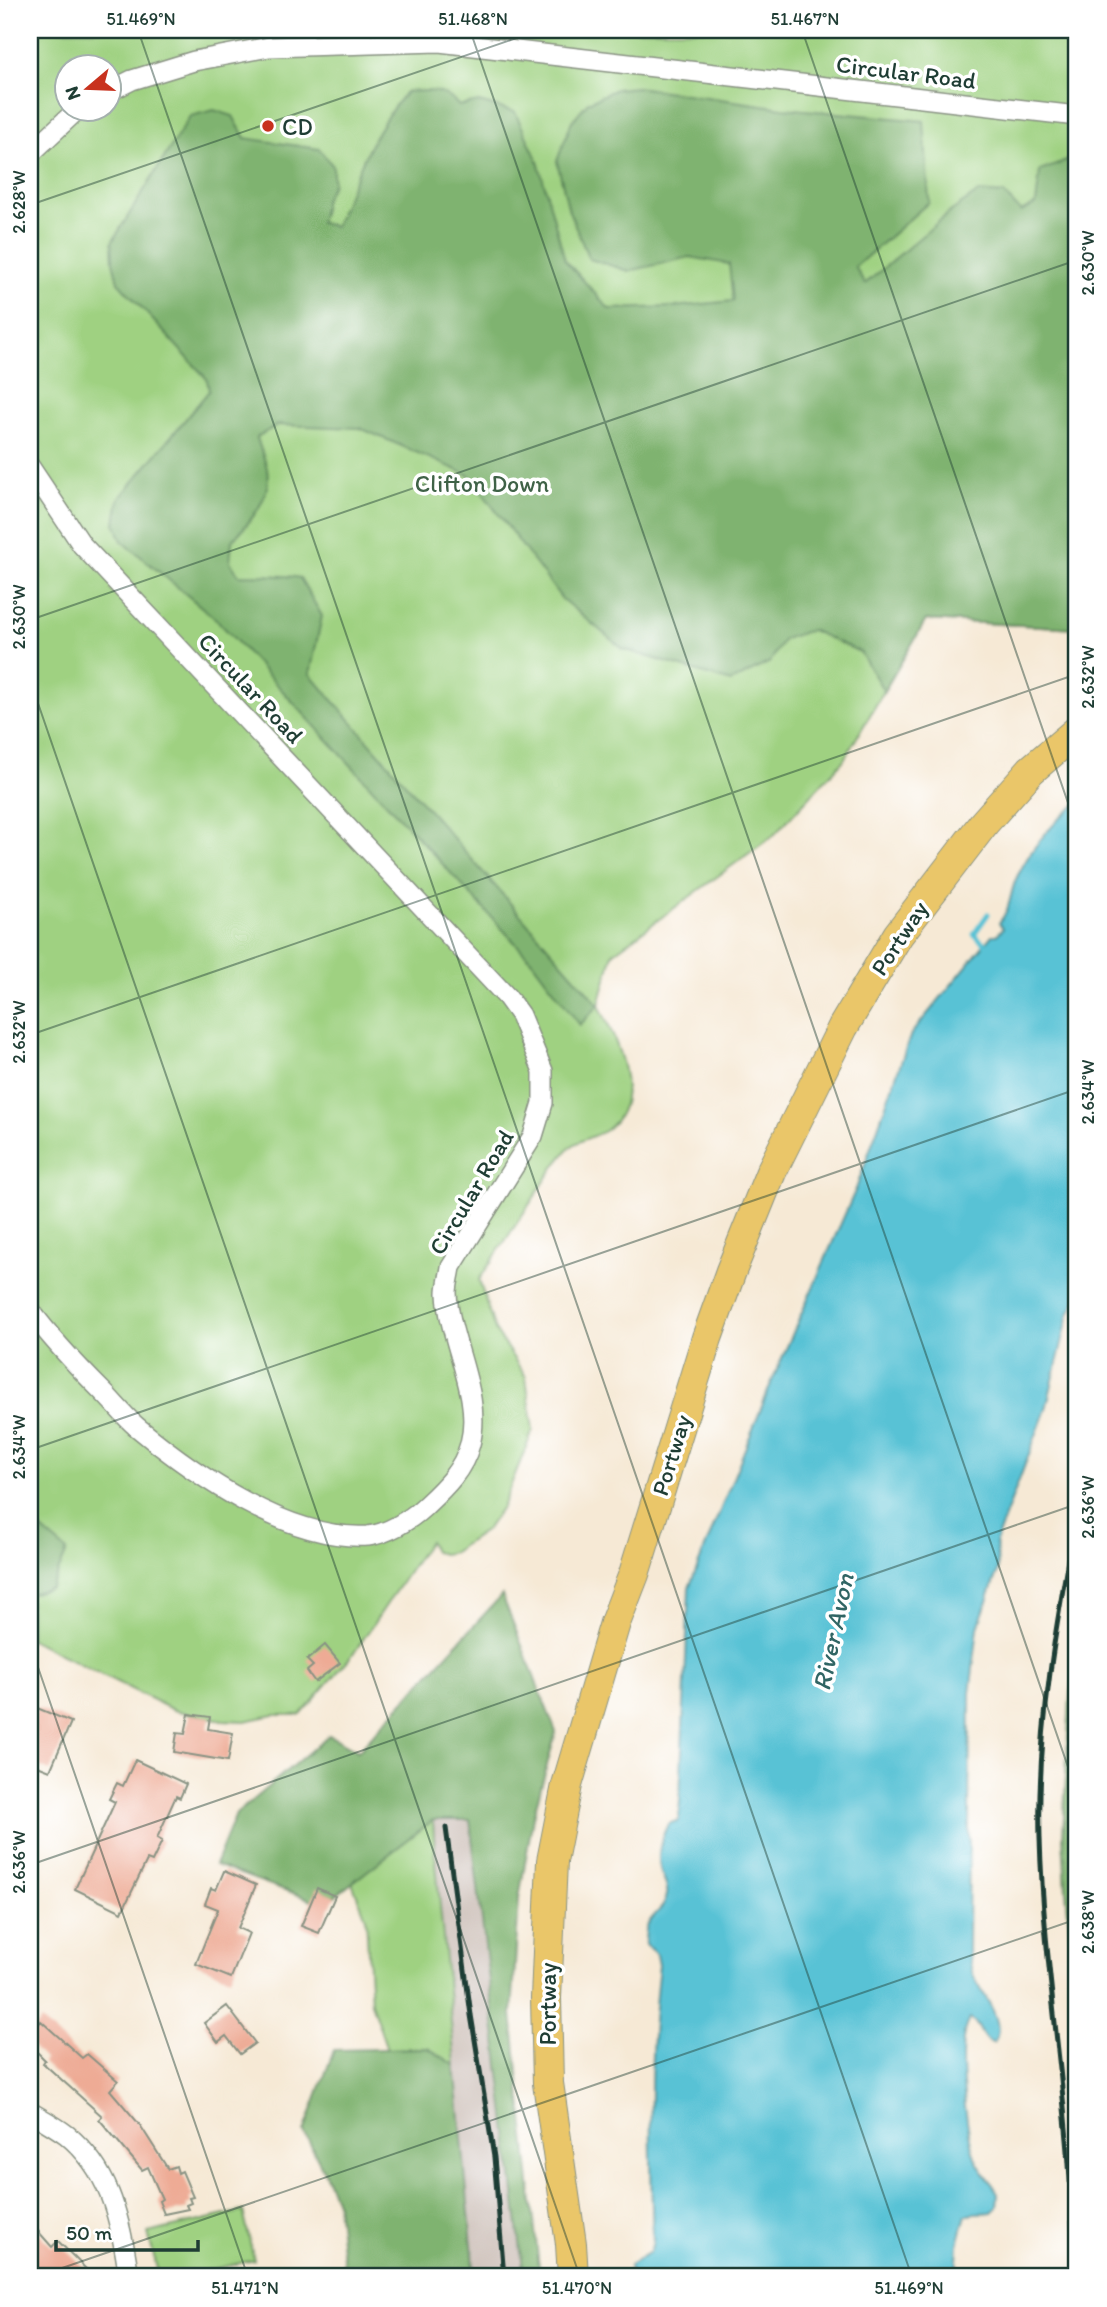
<svg xmlns="http://www.w3.org/2000/svg" width="1107" height="2307" font-family="Itim,sans-serif">
	<rect width="100%" height="100%" fill="#fff"/>
	<filter id="ink" filterUnits="userSpaceOnUse"><feTurbulence type="fractalNoise" baseFrequency=".0143" numOctaves="2"/><feDisplacementMap in="SourceGraphic" scale="14" xChannelSelector="R" yChannelSelector="G"/><feConvolveMatrix kernelMatrix="1 2 1 2 8 2 1 2 1" color-interpolation-filters="sRGB"/></filter>
	<filter id="wash" filterUnits="userSpaceOnUse"><feTurbulence type="fractalNoise" baseFrequency=".00686" numOctaves="4" result="noise"/><feDisplacementMap in="SourceGraphic" scale="28" xChannelSelector="R" yChannelSelector="G"/><feGaussianBlur stdDeviation="1.57" result="paint"/><feColorMatrix in="noise" values="0 0 0 0 0 0 0 0 0 0 0 0 0 0 0 0 0 1.4 0 .05"/><feComposite in="paint" operator="in"/></filter>
	<g filter="url(#wash)">
		<rect width="100%" height="100%" fill="#f6e9d5"/>
		<polygon fill="#cec1ba" points="433,1820 470,1820 484,1950 508,2129 524,2277 475,2277"/>
		<g fill="#9fd181" stroke="#5f875a" stroke-width="2" fill-rule="evenodd">
			<path d="M30 30H1077V628L926 620 843 761 774 835 613 953 599 1005C616 1040 646 1100 606 1130 595 1137 581 1139 572 1146 566 1150 562 1158 557 1163L479 1280 495 1330 526 1377 533 1430 502 1507 486 1530 453 1552 443 1554 434 1552 429 1541 354 1653 301 1715H274L245 1721 222 1720 173 1710 30 1639ZM66 66H108V108H66Z"/>
			<polygon points="433,1820 435,1852 455,2065 428,2048 387,2049 371,2003 366,1918 352,1882"/>
			<polygon points="243,2211 254,2260 178,2277 159,2277 148,2233"/>
		</g>
		<g fill="#7fb36f" stroke="#4f7852" stroke-width="2">
			<path d="M637 87 783 108 924 121 929 202 855 267 865 284 950 212 979 192 1004 194 1021 212 1036 204 1040 171 1077 157V628L926 620 884 691 860 652 811 630 784 639 770 662 731 682 623 649 562 599 469 475 360 428 278 425 257 437C259 447 265 458 267 469 273 497 250 522 232 541L230 562 239 575C260 576 280 574 300 578L322 616 310 674 599 1005 580 1025 532 961 217 620 122 541 115 523 119 499 209 391 207 379 118 282 113 262 112 242 190 116 214 110 233 116 245 138 319 149 333 166V184L325 198 320 223 335 226C355 180 371 131 406 92 428 90 444 88 459 106L479 102 515 112 538 161 565 260 609 309 673 307 733 301 729 264 690 257 629 271 589 259 569 211 557 161 572 121 588 102 616 89Z"/>
			<polygon points="30,1520 67,1551 51,1588 30,1594"/>
			<polygon points="502,1595 556,1732 533,1817 519,1898 512,2014 540,2277 524,2277 470,1820 433,1820 335,1896 312,1900 215,1865 236,1814 329,1735 358,1751"/>
			<polygon points="1077,1644 1077,2008 1066,1891 1063,1836 1070,1695"/>
			<polygon points="428,2048 455,2065 475,2277 345,2277 337,2205 325,2173 304,2132 334,2050"/>
		</g>
		<path fill="#58c2d5" stroke="#3c8084" stroke-width="2" d="M1077 804V1298L1069 1314 1046 1409 996 1541 998 1569 978 1628 970 1693 968 1950C969 1957 970 1965 972 1972 980 1993 1008 2020 994 2043 979 2041 982 2024 970 2019 954 2035 966 2135 975 2157 980 2171 991 2180 998 2193L997 2207 992 2212C983 2214 973 2211 966 2215L958 2244 956 2277H635L630 2274 629 2265 650 2252 653 2242C650 2147 648 2060 659 1965L657 1955 646 1945C641 1914 664 1916 667 1895 669 1886 662 1877 660 1868 657 1853 661 1838 668 1824L679 1820 689 1588 775 1374 856 1189 911 1034 992 935H997L1003 928 999 923C1012 907 1009 894 1017 877 1031 848 1052 823 1077 804Z"/>
		<g fill="none" stroke-linecap="round" stroke-linejoin="round">
			<polyline stroke="#58c2d5" stroke-width="5" points="985,944 974,934 988,914"/>
		</g>
		<g id="blocks">
			<g fill="#eeab95">
				<polygon points="325,1645 340,1663 315,1682 307,1671 313,1666 307,1660"/>
				<polygon points="37,1708 71,1722 50,1771 30,1763 30,1724"/>
				<polygon points="189,1714 210,1717 208,1729 233,1733 228,1761 174,1752 177,1733 185,1734"/>
				<polygon points="135,1760 186,1784 180,1798 176,1796 157,1838 162,1841 152,1862 147,1860 122,1912 75,1889 115,1802 109,1799 117,1783 123,1786"/>
				<polygon points="224,1871 256,1885 238,1928 249,1933 231,1978 196,1964 218,1909 205,1904 211,1888 216,1890"/>
				<polygon points="317,1888 335,1896 319,1933 301,1926"/>
				<polygon points="227,2006 255,2043 240,2054 226,2036 218,2042 204,2023"/>
				<polygon points="41,2021 82,2058 87,2054 118,2081 110,2090 140,2125 168,2169 176,2166 178,2173 182,2171 193,2197 189,2198 191,2203 186,2205 188,2209 164,2214 159,2201 162,2199 148,2167 142,2170 99,2119 102,2116 43,2063 45,2060 31,2046 31,2033"/>
				<polygon points="30,2222 52,2247 58,2241 94,2277 37,2277 30,2270"/>
			</g>
		</g>
	</g>
	<g filter="url(#ink)">
		<use href="#blocks" fill-opacity="0" stroke="#8a9384" stroke-width="2"/>
		<g fill="none" stroke-linecap="round" stroke-linejoin="round">
			<defs>
				<g id="minor">
					<polyline points="108,92 132,80 194,61 269,47 439,42 1077,116"/>
					<polyline points="30,154 79,108"/>
					<path d="M30 467 82 545 507 997 520 1015 543 1071V1103L533 1136 451 1267C450 1275 447 1285 447 1293 449 1342 483 1395 470 1444 463 1471 443 1489 424 1507 410 1520 387 1534 368 1536 289 1541 195 1475 137 1427 125 1417 115 1404 104 1393 77 1366 52 1340 30 1310"/>
					<path d="M30 2112C42 2119 55 2126 67 2135 108 2169 119 2214 127 2264"/>
				</g>
				<polyline id="highway" points="573,2277 571,2244 548,2083 546,1998 552,1861 567,1785 615,1623 634,1574 707,1338 731,1271 771,1172 843,1027 898,935 984,823 1031,770 1077,731"/>
			</defs>
			<use href="#minor" stroke="#8a9384" stroke-width="22"/>
			<use href="#highway" stroke="#8a9384" stroke-width="32"/>
			<use href="#minor" stroke="#fff" stroke-width="19"/>
			<use href="#highway" stroke="#eac669" stroke-width="30"/>
			<g stroke="#1f3d34" stroke-width="5">
				<polyline points="446,1828 471,2015 494,2157 504,2277"/>
				<path d="M1073 2277C1075 2130 1044 1985 1040 1838 1037 1728 1057 1618 1077 1511"/>
			</g>
		</g>
	</g>
	<path fill="none" stroke="#1f3d34" stroke-width="2" stroke-opacity="0.45" d="M138 30 912 2277M470 30 1077 1793M802 30 1077 829M30 205 540 30M30 620 1077 260M30 680 580 2277M30 1035 1077 674M30 1450 1077 1089M30 1644 248 2277M30 1865 1077 1504M36 2277 1077 1919"/>
	<circle fill="#c8321e" stroke="#fff" stroke-width="2.5" cx="268" cy="126" r="7"/>
	<g text-anchor="middle" dominant-baseline="central" stroke-width="7" stroke-linejoin="round" paint-order="stroke">
		<g font-size="24" fill="#1f3d34" stroke="#fff">
			<text transform="translate(906 72) rotate(7)">Circular Road</text>
			<text transform="translate(251 688) rotate(47)">Circular Road</text>
			<text transform="translate(899 938) rotate(-57)">Portway</text>
			<text transform="translate(471 1192) rotate(-59)">Circular Road</text>
			<text transform="translate(671 1455) rotate(-73)">Portway</text>
			<text transform="translate(547 2004) rotate(-90)">Portway</text>
		</g>
		<g font-size="24" fill="#1f3d34" stroke="#fff" text-anchor="start">
			<text x="282" y="126">CD</text>
		</g>
		<g font-size="24" fill="#3f6247" stroke="#fff">
			<text x="482" y="483">Clifton Down</text>
		</g>
		<g font-size="26" font-style="italic" fill="#306564" stroke="#fff">
			<text transform="translate(833 1632) rotate(-78)">River Avon</text>
		</g>
	</g>
	<rect width="1107" height="2307" fill="none" stroke="#fff" stroke-width="77"/>
	<g transform="translate(88 88) rotate(251)"><circle r="33" fill="#ffffff" stroke="#a5b1ae" stroke-width="2"/>
	<path d="M0-5L12 26L0 18L-12 26Z" fill="#c8321e"/>
	<text y="-10" font-size="19" font-weight="bold" text-anchor="middle" fill="#1f3d34">N</text>
	</g>
	<path d="M56 2240v10h142v-10" fill="none" stroke="#1f3d34" stroke-width="3.5"/>
	<text x="66" y="2240" font-size="21" fill="#1f3d34" stroke="#ffffff" stroke-width="5" paint-order="stroke">50 m</text>
	<rect x="38" y="38" width="1030" height="2230" fill="none" stroke="#1f3d34" stroke-width="2.5"/>
	<g font-size="18" text-anchor="middle" fill="#1f3d34">
		<text x="141" y="25">51.469°N</text>
		<text x="473" y="25">51.468°N</text>
		<text x="805" y="25">51.467°N</text>
		<text transform="translate(19 202) rotate(-90)" y="6">2.628°W</text>
		<text transform="translate(1088 263) rotate(-90)" y="6">2.630°W</text>
		<text transform="translate(19 617) rotate(-90)" y="6">2.630°W</text>
		<text transform="translate(1088 677) rotate(-90)" y="6">2.632°W</text>
		<text transform="translate(19 1032) rotate(-90)" y="6">2.632°W</text>
		<text transform="translate(1088 1092) rotate(-90)" y="6">2.634°W</text>
		<text transform="translate(19 1447) rotate(-90)" y="6">2.634°W</text>
		<text transform="translate(1088 1507) rotate(-90)" y="6">2.636°W</text>
		<text transform="translate(19 1862) rotate(-90)" y="6">2.636°W</text>
		<text transform="translate(1088 1922) rotate(-90)" y="6">2.638°W</text>
		<text x="245" y="2294">51.471°N</text>
		<text x="577" y="2294">51.470°N</text>
		<text x="909" y="2294">51.469°N</text>
	</g>
</svg>
